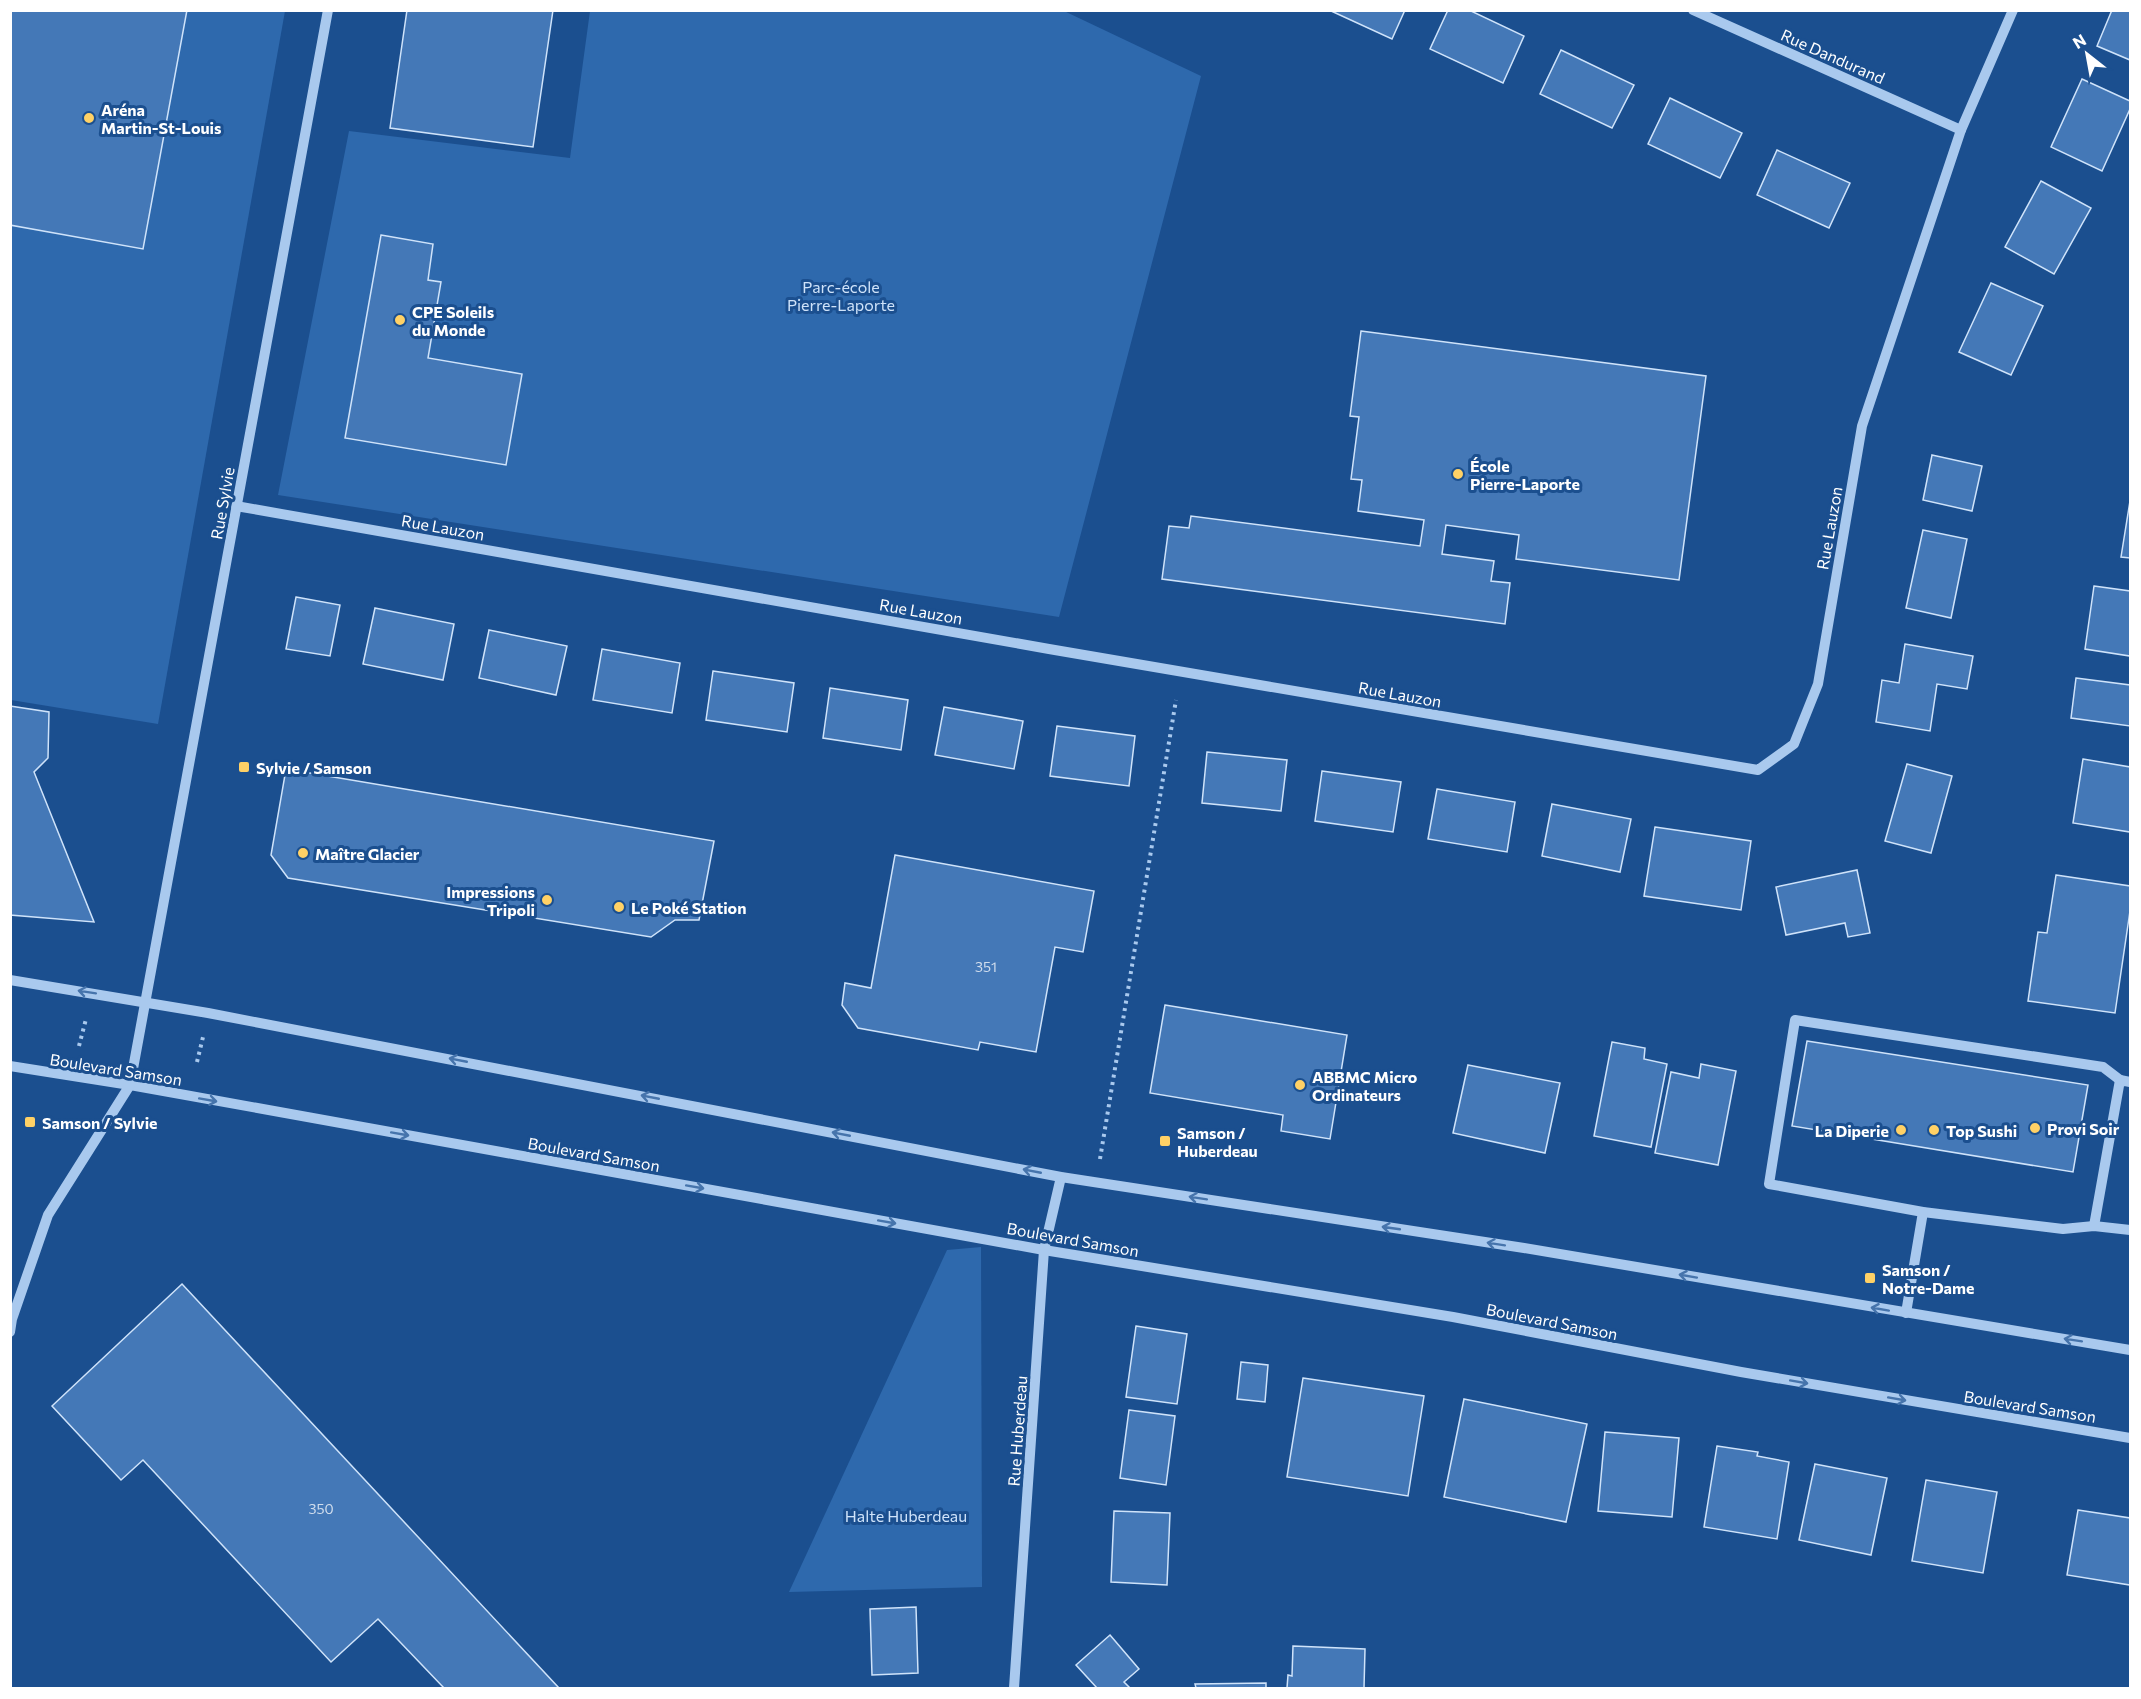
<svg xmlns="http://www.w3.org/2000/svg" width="2141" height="1699" font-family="Commissioner,sans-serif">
	<rect width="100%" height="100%" fill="#1b4f8f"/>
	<g fill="#2e69ad">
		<polygon points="10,11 285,11 158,724 11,700"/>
		<polygon points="590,11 1064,11 1201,76 1059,617 278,495 349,131 570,158"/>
		<polygon points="981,1247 982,1587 789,1592 947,1250"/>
	</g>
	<g fill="#4478b7" stroke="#cfe3fa" stroke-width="1.5">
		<polygon points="10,10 187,10 143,249 10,225"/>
		<polygon points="407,10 553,10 533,147 390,128"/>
		<polygon points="1329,10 1405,10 1392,39"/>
		<polygon points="1448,10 1469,10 1524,36 1503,83 1430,49"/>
		<polygon points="2112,10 2130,10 2130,60 2097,46"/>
		<polygon points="1561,50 1634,85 1612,128 1540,94"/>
		<polygon points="2082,79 2130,101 2130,109 2102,171 2051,147"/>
		<polygon points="1670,98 1742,133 1720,178 1648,144"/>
		<polygon points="1777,150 1850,183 1829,228 1757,195"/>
		<polygon points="2041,181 2091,208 2054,274 2005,247"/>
		<polygon points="381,235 433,244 428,280 441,282 428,358 522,374 506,465 345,438"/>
		<polygon points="1991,283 2043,306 2011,375 1959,352"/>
		<polygon points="1361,331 1706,376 1679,580 1516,559 1519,535 1446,525 1442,554 1494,561 1491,581 1510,583 1505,624 1162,579 1169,526 1189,528 1191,516 1420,546 1424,520 1358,511 1362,480 1351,479 1359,417 1350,416"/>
		<polygon points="1932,455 1982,466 1972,511 1923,500"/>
		<polygon points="2130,501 2130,558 2121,557"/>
		<polygon points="1923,530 1967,539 1951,618 1906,608"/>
		<polygon points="2094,586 2130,591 2130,656 2085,649"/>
		<polygon points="296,597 340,605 330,656 286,649"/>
		<polygon points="375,608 454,624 443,680 363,664"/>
		<polygon points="489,630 567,646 556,695 479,678"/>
		<polygon points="1905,644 1973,656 1967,689 1937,684 1930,731 1876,722 1882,680 1899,683"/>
		<polygon points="602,649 680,663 672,713 593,700"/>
		<polygon points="713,671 794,683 787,732 706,720"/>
		<polygon points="2076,678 2130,685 2130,726 2071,718"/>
		<polygon points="830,688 908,700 901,750 823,738"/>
		<polygon points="10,706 49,712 48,758 34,772 94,922 10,915"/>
		<polygon points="944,707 1023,721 1014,769 935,755"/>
		<polygon points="1057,726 1135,736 1129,786 1050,776"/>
		<polygon points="1207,752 1287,760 1281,811 1202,803"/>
		<polygon points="2083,759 2130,767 2130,832 2073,823"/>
		<polygon points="1907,764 1952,776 1931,853 1885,841"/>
		<polygon points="286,769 714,841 699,920 675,920 651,937 288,878 271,855"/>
		<polygon points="1322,771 1401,782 1393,832 1315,821"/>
		<polygon points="1437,789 1515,802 1507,852 1428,839"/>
		<polygon points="1552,804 1631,819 1620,872 1542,856"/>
		<polygon points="1655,827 1751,841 1741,910 1644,896"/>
		<polygon points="895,855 1094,891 1083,952 1055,947 1036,1052 980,1042 978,1050 858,1028 842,1005 845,983 871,988"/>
		<polygon points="1857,870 1870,933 1848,937 1845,923 1786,935 1776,887"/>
		<polygon points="2056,875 2130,886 2130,911 2115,1013 2028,1001 2038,932 2047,933"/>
		<polygon points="1165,1005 1347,1035 1330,1139 1281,1131 1283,1115 1150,1093"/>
		<polygon points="1807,1041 2088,1085 2073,1172 1792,1126"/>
		<polygon points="1612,1042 1645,1048 1644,1059 1667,1064 1651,1147 1594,1136"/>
		<polygon points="1701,1064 1736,1071 1718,1165 1655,1153 1671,1072 1699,1078"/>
		<polygon points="1468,1065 1560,1083 1545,1153 1453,1133"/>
		<polygon points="182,1284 559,1688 444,1688 378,1619 331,1662 143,1460 121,1480 52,1406"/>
		<polygon points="1136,1326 1187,1334 1177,1404 1126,1397"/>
		<polygon points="1241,1362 1268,1365 1265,1402 1237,1399"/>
		<polygon points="1303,1378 1424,1396 1408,1496 1287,1477"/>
		<polygon points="1464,1399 1587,1424 1566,1522 1444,1497"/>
		<polygon points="1129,1410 1175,1416 1166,1485 1120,1478"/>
		<polygon points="1605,1432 1679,1438 1672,1517 1598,1511"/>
		<polygon points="1717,1446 1758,1452 1757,1456 1789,1462 1777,1539 1704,1527"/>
		<polygon points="1815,1464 1887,1478 1871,1555 1799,1540"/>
		<polygon points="1926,1480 1997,1492 1983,1573 1912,1561"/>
		<polygon points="2078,1510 2130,1518 2130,1585 2067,1575"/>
		<polygon points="1114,1511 1170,1513 1167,1585 1111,1582"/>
		<polygon points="916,1607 918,1673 872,1675 870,1609"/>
		<polygon points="1110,1635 1139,1669 1124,1682 1130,1688 1097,1688 1076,1665"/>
		<polygon points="1293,1646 1365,1649 1364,1688 1287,1688 1288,1675 1292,1676"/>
		<polygon points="1266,1683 1266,1688 1196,1688 1195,1684"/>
	</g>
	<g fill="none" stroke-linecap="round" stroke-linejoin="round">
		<g stroke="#a9c9ee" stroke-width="4" stroke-dasharray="3 4.5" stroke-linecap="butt">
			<polyline points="79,1046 86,1019"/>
			<polyline points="197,1062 203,1037"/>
			<polyline points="1100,1159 1176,700"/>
		</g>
		<g stroke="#a9c9ee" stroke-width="10">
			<polyline points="1693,10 1961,130"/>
			<polyline points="236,506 1049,649 1758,770 1794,744 1818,684 1862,426 1961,130 2013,10"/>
			<polyline points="10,980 208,1013 1061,1177 1524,1248 2130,1350"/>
			<polyline points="10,1066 130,1085 1044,1250 1453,1317 1741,1372 2130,1438"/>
			<polyline points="2120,1080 2103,1067 1795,1020 1769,1184 1923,1212 2063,1229 2094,1226 2130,1230"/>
			<polyline points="2094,1226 2120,1080 2130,1082"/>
			<polyline points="1906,1313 1923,1212"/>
			<polyline points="10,1332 12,1319 48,1215 130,1085 328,10"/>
			<polyline points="1014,1688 1044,1250 1061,1177"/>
		</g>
	</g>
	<defs><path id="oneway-shaft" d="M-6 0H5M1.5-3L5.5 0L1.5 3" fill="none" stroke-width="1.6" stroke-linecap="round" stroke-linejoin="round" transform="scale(1.5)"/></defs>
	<g stroke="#4674ac">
		<use href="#oneway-shaft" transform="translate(87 992) rotate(-171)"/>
		<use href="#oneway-shaft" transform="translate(458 1060) rotate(-169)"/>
		<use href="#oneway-shaft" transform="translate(650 1097) rotate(-169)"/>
		<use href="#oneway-shaft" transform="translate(208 1100) rotate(10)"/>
		<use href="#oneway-shaft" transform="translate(400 1134) rotate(10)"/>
		<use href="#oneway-shaft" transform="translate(841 1134) rotate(-169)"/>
		<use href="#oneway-shaft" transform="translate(1032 1171) rotate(-169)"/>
		<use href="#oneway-shaft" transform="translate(695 1187) rotate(10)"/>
		<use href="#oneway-shaft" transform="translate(1198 1198) rotate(-171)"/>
		<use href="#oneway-shaft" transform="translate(887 1222) rotate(10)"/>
		<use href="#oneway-shaft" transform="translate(1391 1228) rotate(-172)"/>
		<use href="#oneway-shaft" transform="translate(1496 1244) rotate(-171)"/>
		<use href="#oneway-shaft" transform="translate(1688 1276) rotate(-170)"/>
		<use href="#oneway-shaft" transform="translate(1880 1309) rotate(-170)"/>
		<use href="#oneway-shaft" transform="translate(2073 1340) rotate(-171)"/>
		<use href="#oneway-shaft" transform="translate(1799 1382) rotate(10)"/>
		<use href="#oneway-shaft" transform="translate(1897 1399) rotate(10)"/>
	</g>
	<g fill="#ffd166" stroke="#1b4f8f" stroke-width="2">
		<circle cx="89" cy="118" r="6"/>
		<circle cx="400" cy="320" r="6"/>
		<circle cx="1458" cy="474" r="6"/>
		<rect x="238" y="761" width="12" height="12" rx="3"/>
		<circle cx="303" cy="853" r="6"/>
		<circle cx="547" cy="900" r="6"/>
		<circle cx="619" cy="907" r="6"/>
		<circle cx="1300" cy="1085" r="6"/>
		<rect x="24" y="1116" width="12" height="12" rx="3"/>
		<circle cx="2035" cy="1128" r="6"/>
		<circle cx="1901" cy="1130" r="6"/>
		<circle cx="1934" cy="1130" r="6"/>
		<rect x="1159" y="1135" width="12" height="12" rx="3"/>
		<rect x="1864" y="1272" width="12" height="12" rx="3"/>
	</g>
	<g text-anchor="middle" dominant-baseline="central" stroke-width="6" stroke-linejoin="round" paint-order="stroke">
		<g font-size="14" fill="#d0dded">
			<text x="986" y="966">351</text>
			<text x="321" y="1508">350</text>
		</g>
		<g font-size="16" fill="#fff" stroke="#1b4f8f">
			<text transform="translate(1833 56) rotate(24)">Rue Dandurand</text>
			<text transform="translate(222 503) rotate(-80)">Rue Sylvie</text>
			<text transform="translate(443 527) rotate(10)">Rue Lauzon</text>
			<text transform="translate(1829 528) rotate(-80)">Rue Lauzon</text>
			<text transform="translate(921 611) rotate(10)">Rue Lauzon</text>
			<text transform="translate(1400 694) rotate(10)">Rue Lauzon</text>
			<text transform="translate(116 1069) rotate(9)">Boulevard Samson</text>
			<text transform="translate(594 1154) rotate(10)">Boulevard Samson</text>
			<text transform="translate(1073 1239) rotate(10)">Boulevard Samson</text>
			<text transform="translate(1552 1321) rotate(11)">Boulevard Samson</text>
			<text transform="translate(2030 1406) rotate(9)">Boulevard Samson</text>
			<text transform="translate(1017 1431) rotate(-86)">Rue Huberdeau</text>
		</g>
		<g font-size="16" font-weight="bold" fill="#fff" stroke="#1b4f8f" text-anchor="start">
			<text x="101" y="109">Aréna<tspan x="101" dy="18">Martin-St-Louis</tspan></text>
			<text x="412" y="311">CPE Soleils<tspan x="412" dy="18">du Monde</tspan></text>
			<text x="1470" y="465">École<tspan x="1470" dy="18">Pierre-Laporte</tspan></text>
			<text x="256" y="767">Sylvie / Samson</text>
			<text x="315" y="853">Maître Glacier</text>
			<text x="535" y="891" text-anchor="end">Impressions<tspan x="535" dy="18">Tripoli</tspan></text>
			<text x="631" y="907">Le Poké Station</text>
			<text x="1312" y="1076">ABBMC Micro<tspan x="1312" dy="18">Ordinateurs</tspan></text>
			<text x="42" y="1122">Samson / Sylvie</text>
			<text x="2047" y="1128">Provi Soir</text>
			<text x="1889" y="1130" text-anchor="end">La Diperie</text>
			<text x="1946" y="1130">Top Sushi</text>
			<text x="1177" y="1132">Samson /<tspan x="1177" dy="18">Huberdeau</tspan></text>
			<text x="1882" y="1269">Samson /<tspan x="1882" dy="18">Notre-Dame</tspan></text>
		</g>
		<g font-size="16" fill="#cfe3fa" stroke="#1b4f8f">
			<text x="841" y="286">Parc-école<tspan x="841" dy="18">Pierre-Laporte</tspan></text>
			<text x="906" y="1515">Halte Huberdeau</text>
		</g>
	</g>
	<rect width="2141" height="1699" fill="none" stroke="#ffffff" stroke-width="24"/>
	<g transform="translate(2087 54) rotate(329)" stroke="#1b4f8f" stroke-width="4.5" paint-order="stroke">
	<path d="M0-4.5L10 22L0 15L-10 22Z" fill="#ffffff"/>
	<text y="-9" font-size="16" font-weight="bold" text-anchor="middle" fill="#ffffff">N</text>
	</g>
</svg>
